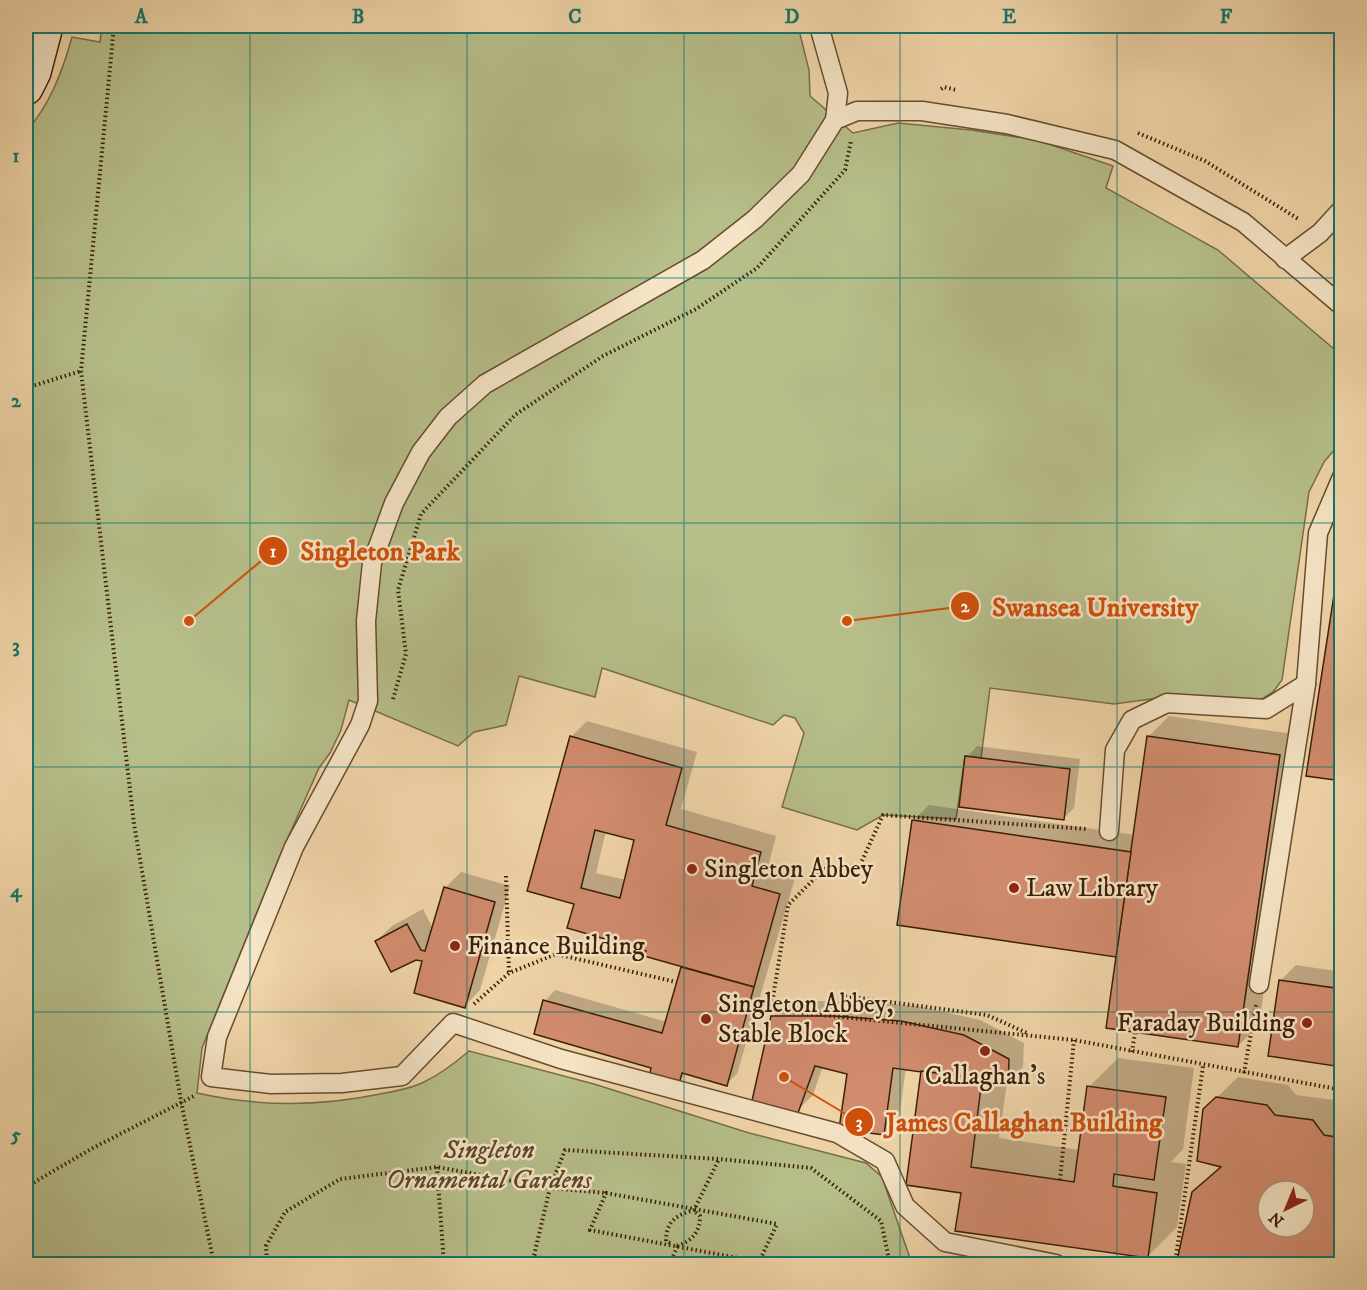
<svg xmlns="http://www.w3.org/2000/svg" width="1367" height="1290" font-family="'IM FELL DW Pica',serif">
	<rect width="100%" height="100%" fill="#f0d5a8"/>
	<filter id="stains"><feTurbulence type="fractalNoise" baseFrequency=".00333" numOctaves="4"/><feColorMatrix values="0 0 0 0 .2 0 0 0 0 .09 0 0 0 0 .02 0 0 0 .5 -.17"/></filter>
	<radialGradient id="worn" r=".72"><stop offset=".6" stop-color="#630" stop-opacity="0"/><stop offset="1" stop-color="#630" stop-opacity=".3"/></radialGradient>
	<path fill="#b6be8a" stroke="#786e48" stroke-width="1.5" d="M102 26H798L809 70 810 96 853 133 898 123 971 130 1037 140 1113 166 1106 188 1218 250 1341 355V442L1324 462 1309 492 1282 680 1273 692 1257 702 1166 697 1114 704 990 688 981 758 965 756 956 819 883 815 857 830 782 807 804 733 795 718 784 715 773 725 602 668 595 697 519 676 506 725 474 732 458 746 349 700 341 730 330 753 319 768 279 858 202 1048 197 1093C259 1107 318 1107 380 1094 394 1091 411 1089 424 1082 441 1074 455 1063 469 1051L594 1084 749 1133 866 1163 882 1177 912 1264H26V132C50 104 62 73 72 37L100 42Z"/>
	<g fill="#0003" fill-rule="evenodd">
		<polygon points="1169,716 1300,735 1259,1025 1238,1046 1118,955 913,821 929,805 1135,835 1148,737"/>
		<path d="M587 721 697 752 681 809 776 836 767 871 795 878 737 1074 726 1084 686 1073 679 1080 653 1067 545 1001 555 990 667 1022 683 966 648 950 576 903 571 737ZM606 831 636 839 626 880 596 873Z"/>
		<polygon points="977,746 1080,759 1074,808 1063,819 967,757"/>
		<polygon points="461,872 510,886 480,990 465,1006 424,960 376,941 392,926 423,909 433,929 445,888"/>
		<polygon points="1296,965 1342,972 1342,1066 1280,981"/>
		<polygon points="788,1001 850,1001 917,1006 980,1020 1024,1043 1023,1067 1007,1083 999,1138 1080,1150 1089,1087 1118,1058 1194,1068 1183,1149 1171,1162 1186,1164 1177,1227 1147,1257 962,1192 923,1071 906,1068 899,1118 883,1134 849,1073 823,1066 813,1095 797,1111 773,1017"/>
		<path d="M1238 1077 1288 1085 1296 1095 1334 1100 1342 1110V1264H1187L1179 1256 1193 1192 1221 1165 1204 1110ZM1268 1191H1304V1227H1268Z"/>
	</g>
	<g fill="#d28c6f" stroke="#391e06" stroke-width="1.5" fill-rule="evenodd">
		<polygon points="1342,543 1342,781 1306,776"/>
		<path d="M570 736 682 768 666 825 761 852 752 886 780 894 754 987 644 956 646 951 567 928 574 904 527 891ZM595 830 634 840 620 898 581 888Z"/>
		<polygon points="1147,736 1280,755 1238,1047 1106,1028"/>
		<polygon points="965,756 1070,769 1064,820 959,807"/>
		<polygon points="912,820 1131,852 1116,957 897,925"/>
		<polygon points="444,887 495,902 465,1008 414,993 422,961 416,960 391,972 375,941 407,924 421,950 425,951"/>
		<polygon points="681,967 754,987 727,1086 682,1073 680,1081 650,1073 651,1068 534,1034 543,1000 662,1033"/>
		<polygon points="1279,980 1342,989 1342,1067 1268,1056"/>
		<polygon points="771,1016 834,1016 901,1021 964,1035 1009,1059 1008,1084 893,1068 884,1135 839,1129 847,1074 815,1066 798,1113 751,1105"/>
		<polygon points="921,1071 982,1079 971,1167 1074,1182 1087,1086 1166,1097 1154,1180 1114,1174 1113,1186 1157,1193 1148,1258 955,1231 961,1193 906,1185"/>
		<path d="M1216 1097 1267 1105 1275 1115 1313 1120 1324 1135 1342 1138V1264H1185L1178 1256 1192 1192 1221 1167 1197 1161 1203 1109ZM1268 1191H1304V1227H1268Z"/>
	</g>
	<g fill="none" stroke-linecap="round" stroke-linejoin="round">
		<defs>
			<g id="lane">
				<polyline points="819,26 838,93 835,120"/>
				<polyline points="1285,259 1320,233 1342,209"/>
				<polyline points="1109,831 1115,750 1132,720 1167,703 1266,709 1306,684"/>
				<polyline points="1259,984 1306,684 1318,533 1342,477"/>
				<polyline points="1056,1264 945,1242 905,1206 885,1161 837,1133 561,1059 453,1023 402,1076 342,1083 271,1084 211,1077 217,1037 294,847 360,725 368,701 366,621 372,563 394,503 421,452 448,417 485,384 703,260 755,219 801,174 835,120 857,111 922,111 1007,124 1115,150 1243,222 1342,306"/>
			</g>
			<polyline id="secondary" points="26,88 34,72 46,26"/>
		</defs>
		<use href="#lane" stroke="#674c2e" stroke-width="21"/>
		<use href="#secondary" stroke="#391e06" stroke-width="36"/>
		<g stroke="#391e06" stroke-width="4" stroke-dasharray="1.5 3" stroke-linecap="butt">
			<polyline points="114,26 81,371 134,824 181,1101 214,1264"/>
			<polyline points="1303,26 1342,34"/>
			<polyline points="941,89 944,87 956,90"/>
			<polyline points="1138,133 1205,161 1300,220"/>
			<polyline points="26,388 81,371"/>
			<polyline points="393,699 406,654 398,590 421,514 515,415 603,356 696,309 757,268 845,170 851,141"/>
			<polyline points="506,876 509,973"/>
			<polyline points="474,1004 509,973 556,954 676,982"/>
			<polyline points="749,1005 771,1010 1074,1040 1342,1090"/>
			<polyline points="771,1010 788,905 824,869 860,865 883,815 1087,829"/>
			<polyline points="846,1017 844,996 987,1015 1029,1034"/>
			<polyline points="1132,1052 1135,1033"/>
			<polyline points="1244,1073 1256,1005"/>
			<polyline points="437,1167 444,1264"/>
			<polyline points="1060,1180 1074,1040"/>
			<polyline points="26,1187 91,1149 196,1095"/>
			<polygon points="606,1193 777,1224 759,1262 590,1230"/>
			<path d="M670 1243 666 1241C666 1222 676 1215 694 1210L719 1159"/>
			<path d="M677 1246C692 1241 700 1232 700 1216L694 1211"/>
			<polyline points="535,1257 584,1264"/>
			<polyline points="267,1264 266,1246 285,1212 340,1179 437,1167 550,1188 565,1150 719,1159 811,1168 881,1221 890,1264"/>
			<polyline points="532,1264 550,1188 606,1193"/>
			<polyline points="669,1264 678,1246"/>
			<polyline points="1175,1264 1203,1066"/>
		</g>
		<use href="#lane" stroke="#f5e4c6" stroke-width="18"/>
		<use href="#secondary" stroke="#f5e4c6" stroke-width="33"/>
	</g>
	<path fill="none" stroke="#0f766e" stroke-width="1.5" stroke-opacity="0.55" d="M250 26V1264M467 26V1264M684 26V1264M900 26V1264M1117 26V1264M26 278H1342M26 523H1342M26 767H1342M26 1012H1342"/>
	<g fill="#8f2418" stroke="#f5e4c6" stroke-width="2">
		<circle cx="692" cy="869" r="6"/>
		<circle cx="1014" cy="888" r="6"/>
		<circle cx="455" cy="946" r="6"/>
		<circle cx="706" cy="1019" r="6"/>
		<circle cx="1307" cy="1023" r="6"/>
		<circle cx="985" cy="1051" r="6"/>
	</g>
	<g text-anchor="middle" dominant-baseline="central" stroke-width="5" stroke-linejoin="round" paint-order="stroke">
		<g font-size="26" fill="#391e06" stroke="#f5e4c6" text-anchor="start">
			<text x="704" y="869">Singleton Abbey</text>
			<text x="1026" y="888">Law Library</text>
			<text x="467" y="946">Finance Building</text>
			<text x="718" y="1004">Singleton Abbey,<tspan x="718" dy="30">Stable Block</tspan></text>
			<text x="1295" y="1023" text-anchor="end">Faraday Building</text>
			<text x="985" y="1076" text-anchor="middle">Callaghan's</text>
		</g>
		<g font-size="26" font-style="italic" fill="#584627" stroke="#f5e4c6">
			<text x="489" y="1150">Singleton<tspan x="489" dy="30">Ornamental Gardens</tspan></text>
		</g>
	</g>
	<path fill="none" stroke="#ce500b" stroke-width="2" d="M189 621L273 551M847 621L965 606M784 1077L859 1122"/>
	<g fill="#ce500b" stroke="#f5e4c6" stroke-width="2">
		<circle cx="189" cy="621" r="6"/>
		<circle cx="847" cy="621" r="6"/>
		<circle cx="784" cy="1077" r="6"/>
		<circle cx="273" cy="551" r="15"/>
		<circle cx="965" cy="606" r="15"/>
		<circle cx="859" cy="1122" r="15"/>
	</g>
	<g font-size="18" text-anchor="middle" font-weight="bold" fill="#fff">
		<text x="273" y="557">1</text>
		<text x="965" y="612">2</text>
		<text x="859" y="1128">3</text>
	</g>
	<g font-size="27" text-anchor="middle" font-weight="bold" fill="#ce500b" stroke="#f5e4c6" stroke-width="5" stroke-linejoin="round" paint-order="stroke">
		<text x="380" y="560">Singleton Park</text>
		<text x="1095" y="616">Swansea University</text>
		<text x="1024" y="1131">James Callaghan Building</text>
	</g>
	<rect width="1367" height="1290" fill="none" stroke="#f0d5a8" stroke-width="66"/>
	<g transform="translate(1286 1209) rotate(223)"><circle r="28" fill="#f5e4c6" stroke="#aa9579" stroke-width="1.5"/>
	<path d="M0-4.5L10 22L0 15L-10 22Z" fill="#8f2418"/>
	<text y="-9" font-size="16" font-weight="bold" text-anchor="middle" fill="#391e06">N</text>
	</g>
	<rect x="33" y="33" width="1301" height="1224" fill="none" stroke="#0f766e" stroke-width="2"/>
	<g font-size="20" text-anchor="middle" font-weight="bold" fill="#0f766e">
		<text x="141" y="23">A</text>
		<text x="358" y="23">B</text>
		<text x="575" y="23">C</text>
		<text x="792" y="23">D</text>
		<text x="1009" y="23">E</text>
		<text x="1226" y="23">F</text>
		<text x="16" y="162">1</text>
		<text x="16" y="407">2</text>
		<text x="16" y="652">3</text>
		<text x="16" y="897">4</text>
		<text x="16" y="1141">5</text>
	</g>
	<rect width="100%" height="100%" filter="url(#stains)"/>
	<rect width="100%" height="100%" fill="url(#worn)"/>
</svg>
